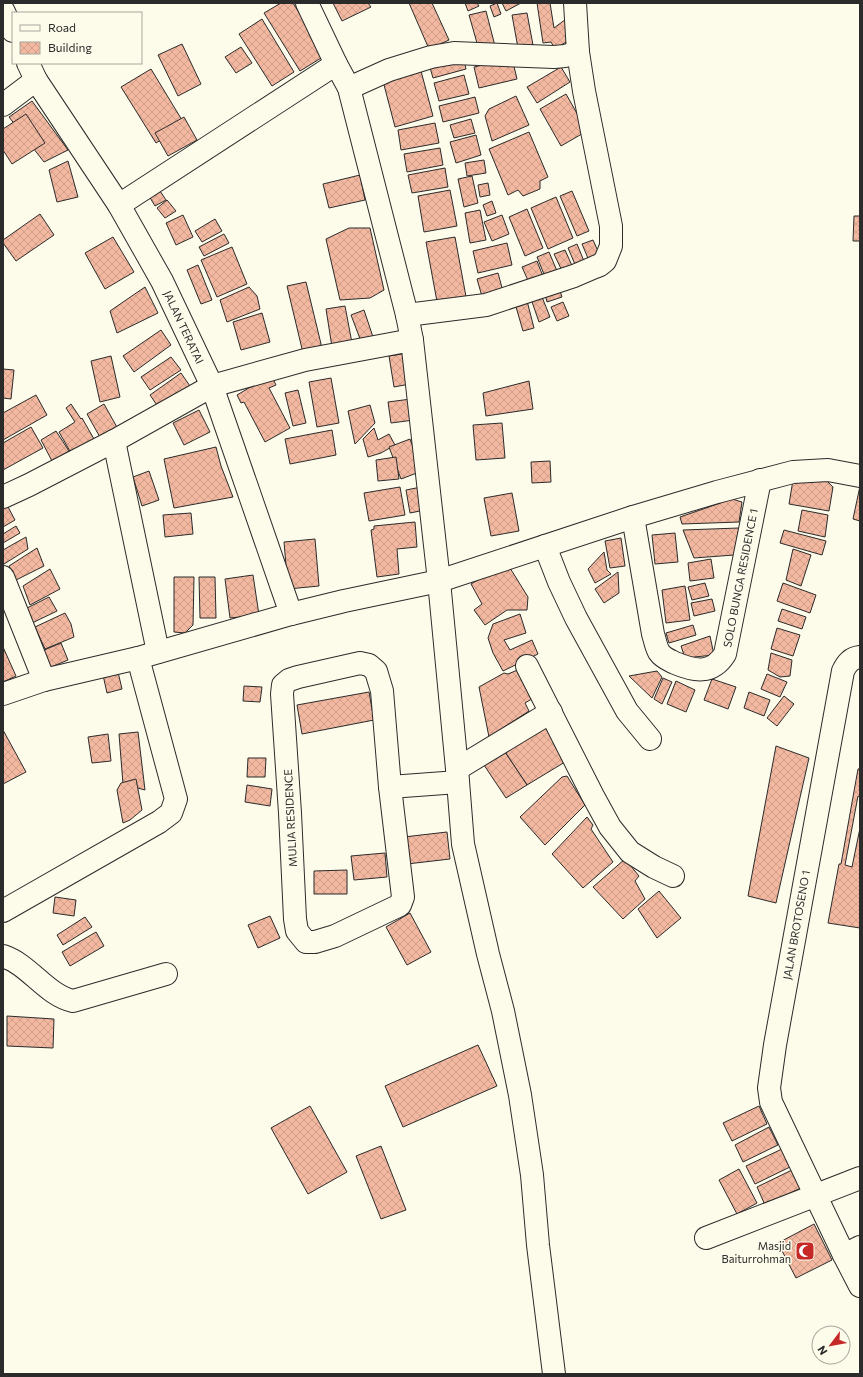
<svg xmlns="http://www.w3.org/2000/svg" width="863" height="1377" font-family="Commissioner,sans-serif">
	<defs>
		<pattern id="building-cross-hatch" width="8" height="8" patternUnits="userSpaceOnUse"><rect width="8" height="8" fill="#f2b8a0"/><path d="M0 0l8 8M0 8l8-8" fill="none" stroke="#d09e8a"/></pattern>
	</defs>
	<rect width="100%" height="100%" fill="#fdfbea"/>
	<g fill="url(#building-cross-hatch)" stroke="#2b2b2b">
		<polygon points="281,3 293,3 326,55 300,71 264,13"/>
		<polygon points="333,3 368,3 371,7 342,21"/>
		<polygon points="409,3 432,3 449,40 429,49"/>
		<polygon points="465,3 477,3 479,6 468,11"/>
		<polygon points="497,3 501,14 494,17 490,6"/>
		<polygon points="502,3 521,3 506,11"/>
		<polygon points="537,3 550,3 554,28 566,19 577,35 555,49 551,42 543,43"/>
		<polygon points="486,11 495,46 479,50 469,15"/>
		<polygon points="527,13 533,45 518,48 512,15"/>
		<polygon points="262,19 294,72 272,86 239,34"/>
		<polygon points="182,44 201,84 178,96 158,55"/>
		<polygon points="241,47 252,63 236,73 225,57"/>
		<polygon points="463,56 466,69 433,78 429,64"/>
		<polygon points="512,58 517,79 479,88 474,67"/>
		<polygon points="561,67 570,82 537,103 527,87"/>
		<polygon points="151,69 185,125 156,143 121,87"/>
		<polygon points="421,71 433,116 395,127 383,81"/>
		<polygon points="464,75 469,94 439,101 434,83"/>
		<polygon points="566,94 587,131 561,146 540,109"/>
		<polygon points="516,96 529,125 492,141 485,116 489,109"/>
		<polygon points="475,97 479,113 443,122 439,106"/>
		<polygon points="32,101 68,150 44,162 9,117"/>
		<polygon points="26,114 45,143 12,164 3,150 3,129"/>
		<polygon points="184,117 197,140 168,156 155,133"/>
		<polygon points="471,119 475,133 454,138 450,125"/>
		<polygon points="435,123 439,143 401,150 398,130"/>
		<polygon points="529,132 548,177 540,181 540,189 523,196 518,190 508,195 489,149"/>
		<polygon points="476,135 481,155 456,163 450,142"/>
		<polygon points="440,148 443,165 407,172 404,154"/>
		<polygon points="484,160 486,173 467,176 465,163"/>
		<polygon points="68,161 78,197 57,202 49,170"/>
		<polygon points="445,168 448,187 412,193 408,175"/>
		<polygon points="360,175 365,200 329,208 323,184"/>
		<polygon points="472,176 478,203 464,207 458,179"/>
		<polygon points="488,183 490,195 480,197 478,185"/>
		<polygon points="156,185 166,200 155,206 146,191"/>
		<polygon points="450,190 457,226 424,232 418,196"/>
		<polygon points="572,191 589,231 577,236 560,196"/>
		<polygon points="556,197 573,238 548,249 531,208"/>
		<polygon points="167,200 176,211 165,218 157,208"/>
		<polygon points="492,201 496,213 487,216 483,205"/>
		<polygon points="527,209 543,248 525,256 509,217"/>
		<polygon points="480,210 486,240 470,243 465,213"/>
		<polygon points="40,214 54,235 16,261 3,243 3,240"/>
		<polygon points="183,215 193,237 176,245 166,223"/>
		<polygon points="502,215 509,234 492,241 484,222"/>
		<polygon points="854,216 860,216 860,241 853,241"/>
		<polygon points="215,219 222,231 202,242 195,231"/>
		<polygon points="349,228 370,228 384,290 370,298 340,300 326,239"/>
		<polygon points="224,234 229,243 204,256 199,247"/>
		<polygon points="113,237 134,272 105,289 85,253"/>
		<polygon points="455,237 467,302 438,307 426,242"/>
		<polygon points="593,240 601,258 590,263 582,244"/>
		<polygon points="507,243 512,265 478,273 473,251"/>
		<polygon points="577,244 586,266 577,269 568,248"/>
		<polygon points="232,247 247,284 217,297 201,260"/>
		<polygon points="565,250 574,270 564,275 554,254"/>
		<polygon points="549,252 560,278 548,284 537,257"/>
		<polygon points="537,261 544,279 530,285 522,267"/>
		<polygon points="198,265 212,300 201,304 187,270"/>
		<polygon points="498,273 504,295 483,300 477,279"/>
		<polygon points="306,282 322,348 303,353 287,286"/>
		<polygon points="558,285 562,297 547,302 544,290"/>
		<polygon points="145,287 158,313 117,333 110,311"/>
		<polygon points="249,287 257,296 260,309 227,322 220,300"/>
		<polygon points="540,292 550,317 539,322 530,296"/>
		<polygon points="526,297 534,328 523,331 514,300"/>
		<polygon points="563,302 569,316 557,321 551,307"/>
		<polygon points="345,306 352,343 332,347 326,309"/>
		<polygon points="364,310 374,340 362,344 351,315"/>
		<polygon points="262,313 270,342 241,350 233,322"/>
		<polygon points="161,330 171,345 134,372 123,356"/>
		<polygon points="409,353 415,383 394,387 389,356"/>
		<polygon points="111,356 120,397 100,402 91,361"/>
		<polygon points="171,357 181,370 150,390 141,377"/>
		<polygon points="3,369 14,370 11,399 3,398"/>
		<polygon points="181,373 192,389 161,411 150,395"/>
		<polygon points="272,377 276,385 269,388 290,428 265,442 244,402 241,403 237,395 264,379"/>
		<polygon points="331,378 339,423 317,427 309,382"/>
		<polygon points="529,381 533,409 486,416 483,393"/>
		<polygon points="298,390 306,423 293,426 285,393"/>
		<polygon points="36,395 47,415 3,440 3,413"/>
		<polygon points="411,399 414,420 391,423 388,402"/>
		<polygon points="71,404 81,419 82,418 94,439 71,453 59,432 75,422 66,408"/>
		<polygon points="104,404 118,429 101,439 87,414"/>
		<polygon points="370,405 375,423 355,444 348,411"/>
		<polygon points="199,410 210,432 184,445 173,423"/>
		<polygon points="502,423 505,458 476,460 473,425"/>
		<polygon points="31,427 43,448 3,470 3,443"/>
		<polygon points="374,428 378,440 389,434 395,445 381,453 368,457 363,439"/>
		<polygon points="332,430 336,455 290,464 285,439"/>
		<polygon points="56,431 69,451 52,461 41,440"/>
		<polygon points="410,439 422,471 401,479 389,447"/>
		<polygon points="216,447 221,466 233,497 174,508 164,459"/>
		<polygon points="396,457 399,479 378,481 376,460"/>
		<polygon points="550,461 551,482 532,483 531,462"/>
		<polygon points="149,471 159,500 142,506 133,477"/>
		<polygon points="811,479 827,481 833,487 829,511 789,504 793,480"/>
		<polygon points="860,486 860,521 853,519"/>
		<polygon points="400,487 405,515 369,521 364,493"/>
		<polygon points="421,487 425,510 410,513 406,490"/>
		<polygon points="512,493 519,531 491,536 484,498"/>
		<polygon points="732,499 742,502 739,522 682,524 680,517"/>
		<polygon points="7,505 15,520 3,527 3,507"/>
		<polygon points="802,510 828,515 825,537 798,531"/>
		<polygon points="191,513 193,534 165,537 163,515"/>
		<polygon points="415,522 417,547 397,549 399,574 377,577 371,530 374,529 374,526"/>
		<polygon points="16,526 20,533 3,543 3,534"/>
		<polygon points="739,528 734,555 694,558 683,530"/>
		<polygon points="784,530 826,541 822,555 780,543"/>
		<polygon points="675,533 678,562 655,564 652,535"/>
		<polygon points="26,537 28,549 4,564 3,562 3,550"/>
		<polygon points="621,538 625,566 610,568 605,541"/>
		<polygon points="315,539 319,586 288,589 284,542"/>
		<polygon points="37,548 44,566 16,580 9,566"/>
		<polygon points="793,549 811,555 801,586 786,580"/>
		<polygon points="604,552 607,570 611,574 595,583 588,569"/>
		<polygon points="711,559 714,578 690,581 688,563"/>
		<polygon points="510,568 528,597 527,610 507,610 485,625 474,610 482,604 471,584 490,573"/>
		<polygon points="50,569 60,589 30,605 23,586"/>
		<polygon points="618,572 619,593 604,603 595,589"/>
		<polygon points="253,575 259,615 230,618 225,579"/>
		<polygon points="174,577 194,577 193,625 185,633 174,632"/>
		<polygon points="199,577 215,577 216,618 200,618"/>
		<polygon points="705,583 709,596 692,600 688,587"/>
		<polygon points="783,583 816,595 810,613 777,601"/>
		<polygon points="685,586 690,620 666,623 662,590"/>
		<polygon points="49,597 57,611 30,624 23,610"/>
		<polygon points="712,599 715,611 694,616 691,603"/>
		<polygon points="782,609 806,617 802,629 778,621"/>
		<polygon points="65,613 71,624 74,637 45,649 35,627"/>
		<polygon points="520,614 526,633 504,640 510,650 532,640 538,654 503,671 493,653 488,638 493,624"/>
		<polygon points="693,625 696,635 669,643 666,633"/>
		<polygon points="777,628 800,635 793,656 771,649"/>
		<polygon points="710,636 714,655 685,658 681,646"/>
		<polygon points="61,643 68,660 44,670 37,653"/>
		<polygon points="3,647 16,676 3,682"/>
		<polygon points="771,653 792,660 790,676 780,677 768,670"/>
		<polygon points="520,669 535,697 525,703 529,711 489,737 479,687 504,673 508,674"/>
		<polygon points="657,671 662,677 652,698 629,676"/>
		<polygon points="118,672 122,689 107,693 103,675"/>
		<polygon points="767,674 787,682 780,697 761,689"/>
		<polygon points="663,678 672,682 662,704 654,699"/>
		<polygon points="712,679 736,687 728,709 704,700"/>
		<polygon points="676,681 695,690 686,712 667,704"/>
		<polygon points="244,686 262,687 260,702 243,701"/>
		<polygon points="369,692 374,720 302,734 297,705"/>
		<polygon points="749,692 770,700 764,716 744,708"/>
		<polygon points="784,696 794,704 777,726 767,718"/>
		<polygon points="548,725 565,762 527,785 505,752"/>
		<polygon points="3,730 26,772 3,784"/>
		<polygon points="138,732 145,790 123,784 119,734"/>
		<polygon points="108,734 111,761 92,763 88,737"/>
		<polygon points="776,746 809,758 776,903 748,896"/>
		<polygon points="505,752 527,785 506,798 484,765"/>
		<polygon points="248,758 266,758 265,777 247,777"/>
		<polygon points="860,767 860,797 858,796 845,865 852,867 860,828 860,928 828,923 839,864 841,864 858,769 859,769"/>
		<polygon points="567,776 585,805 545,845 520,817 562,777"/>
		<polygon points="136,779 142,810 130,820 123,823 117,790 121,783"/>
		<polygon points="247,785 272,789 270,806 245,802"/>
		<polygon points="587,817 593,825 591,829 613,862 583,888 552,854"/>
		<polygon points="447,832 450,859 407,864 404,837"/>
		<polygon points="385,853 387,877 354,880 351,856"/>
		<polygon points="625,859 639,876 635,881 645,899 623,919 593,887"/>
		<polygon points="347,870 347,894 314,894 314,871"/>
		<polygon points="659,891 681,918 657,938 638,909"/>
		<polygon points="55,897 76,900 74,916 53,913"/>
		<polygon points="410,913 431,952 407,965 386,927"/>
		<polygon points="270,916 280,938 258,948 248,925"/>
		<polygon points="85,917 92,927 63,945 57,935"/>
		<polygon points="96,932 104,946 70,966 62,952"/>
		<polygon points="7,1016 54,1019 53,1048 7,1046"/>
		<polygon points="478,1045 497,1086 403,1127 385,1086"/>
		<polygon points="310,1106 347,1172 308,1194 271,1128"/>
		<polygon points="759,1106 767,1124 732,1141 723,1123"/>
		<polygon points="769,1127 778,1145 743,1162 735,1145"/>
		<polygon points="381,1146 406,1210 381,1219 356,1156"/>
		<polygon points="782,1149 790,1167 755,1184 746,1166"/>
		<polygon points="739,1169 757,1203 737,1214 719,1180"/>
		<polygon points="792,1170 801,1188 765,1205 757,1187"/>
		<polygon points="814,1224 832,1260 796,1278 778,1243"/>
	</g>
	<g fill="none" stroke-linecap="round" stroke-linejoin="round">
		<defs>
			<g id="minor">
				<polyline points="3,10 13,31"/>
				<polyline points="28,63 36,80 119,205 162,281 212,386 291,614"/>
				<polyline points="349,88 389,70 431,57 454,53 554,57 565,56 578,52"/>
				<polyline points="3,105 36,80"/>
				<polyline points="119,205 336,64"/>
				<polyline points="407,315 486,305 574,276 595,267 600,265 605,261 611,246 611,226 584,91 578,52 575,3"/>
				<polyline points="114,441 158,652"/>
				<polyline points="3,497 29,485 114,441 212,386 305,360 412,340"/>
				<path d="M633 517 653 634C655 640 656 647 659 652 663 658 669 660 675 663 694 671 712 675 725 654L760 480"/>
				<polyline points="545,546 559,582 576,618 627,711 650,739"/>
				<polyline points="3,577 44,680"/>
				<path d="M860 657C851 658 847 663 843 671L775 1045 769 1088 771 1102 844 1255 860 1286"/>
				<polygon points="360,663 369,665 376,671 382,691 390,787 403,897 400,905 335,936 315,942 306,942 297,931 295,919 290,813 282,694 283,685 289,680 298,677"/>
				<polyline points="527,666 593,796 610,827 630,852 654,867 673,876"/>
				<polyline points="3,694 44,680 138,658 291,614 344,601 439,581 633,517 717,492 793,472 828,470 860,476"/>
				<polyline points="457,769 551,712"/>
				<polyline points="390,787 458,782"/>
				<polyline points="3,911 159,822 171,813 176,799 138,658"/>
				<path d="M3 956C30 965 46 995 73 1001L166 974"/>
				<polyline points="706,1238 860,1178"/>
				<polyline points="844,1255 860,1247"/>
			</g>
			<polyline id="tertiary" points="307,3 336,64 349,88 407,315 412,340 439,581 457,769 463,844 488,954 503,1011 520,1095 532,1175 538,1245 554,1374"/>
		</defs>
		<use href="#minor" stroke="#2b2b2b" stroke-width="24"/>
		<use href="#tertiary" stroke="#2b2b2b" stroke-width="24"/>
		<use href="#minor" stroke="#fdfbea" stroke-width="22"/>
		<use href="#tertiary" stroke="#fdfbea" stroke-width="22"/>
	</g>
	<defs>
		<symbol id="mosque-square" viewBox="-11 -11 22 22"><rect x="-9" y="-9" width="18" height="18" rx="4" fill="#c62828" stroke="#fdfbea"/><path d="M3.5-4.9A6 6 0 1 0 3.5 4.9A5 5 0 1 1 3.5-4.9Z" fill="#fff"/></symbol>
	</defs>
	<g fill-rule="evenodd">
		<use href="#mosque-square" x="794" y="1240" width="22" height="22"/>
	</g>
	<g text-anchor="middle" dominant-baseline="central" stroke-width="3" stroke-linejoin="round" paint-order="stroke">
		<g font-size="11" fill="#2b2b2b" stroke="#fdfbea">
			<text transform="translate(184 327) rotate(65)">JALAN TERATAI</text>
			<text transform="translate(740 578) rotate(-79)">SOLO BUNGA RESIDENCE 1</text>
			<text transform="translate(290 818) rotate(-93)">MULIA RESIDENCE</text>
			<text transform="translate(796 925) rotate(-80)">JALAN BROTOSENO 1</text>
		</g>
		<g font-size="11" fill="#2b2b2b" stroke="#fdfbea" text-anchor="end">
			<text x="791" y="1245">Masjid<tspan x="791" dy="13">Baiturrohman</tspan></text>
		</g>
	</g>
	<rect width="863" height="1377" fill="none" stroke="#2b2b2b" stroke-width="8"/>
	<rect x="12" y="12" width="130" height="52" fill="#fdfbea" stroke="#a9a89e"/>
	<rect x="20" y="25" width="20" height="6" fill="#fdfbea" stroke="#a9a89e"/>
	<text x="48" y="32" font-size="12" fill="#2b2b2b">Road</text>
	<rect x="20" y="42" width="20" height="12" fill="url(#building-cross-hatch)" stroke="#a9a89e"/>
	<text x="48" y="52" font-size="12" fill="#2b2b2b">Building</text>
	<g transform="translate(831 1345) rotate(238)"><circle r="19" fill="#fdfbea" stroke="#a9a89e"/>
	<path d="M0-3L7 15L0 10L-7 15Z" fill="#c62828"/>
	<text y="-6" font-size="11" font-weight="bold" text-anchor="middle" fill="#2b2b2b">N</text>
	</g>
</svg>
